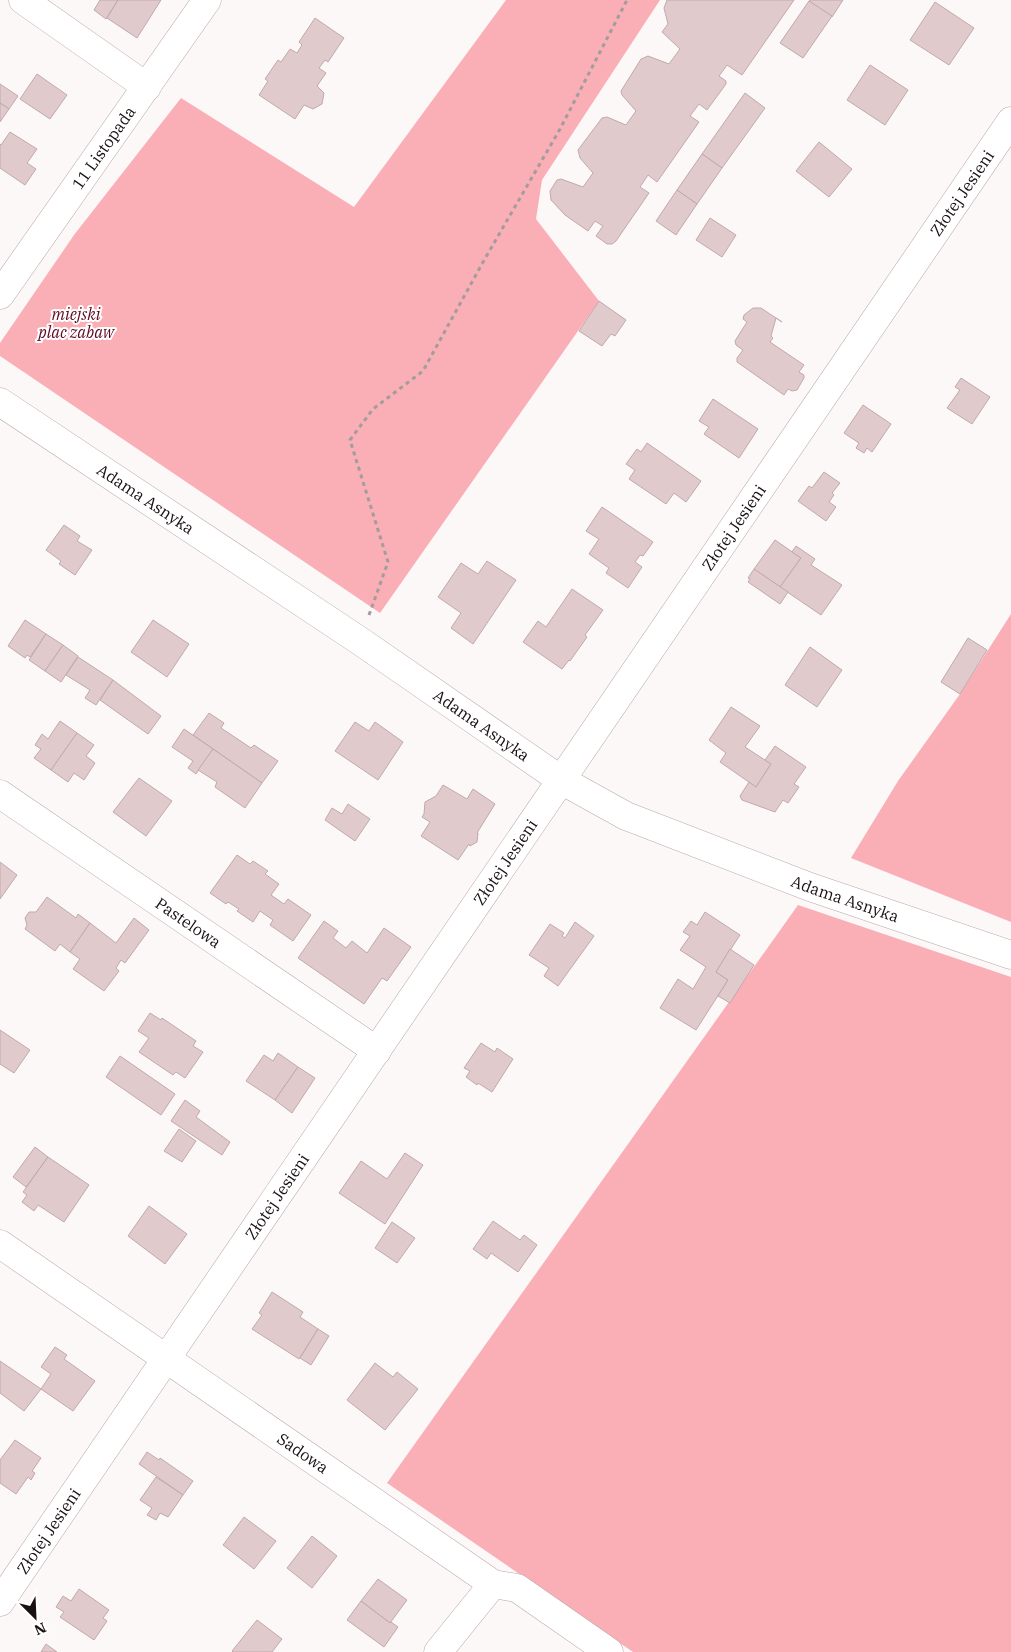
<svg xmlns="http://www.w3.org/2000/svg" width="1011" height="1652" font-family="'IBM Plex Serif',serif">
	<rect width="100%" height="100%" fill="#fcf8f8"/>
	<g fill="#faaeb5">
		<polygon points="506,0 660,0 542,180 536,219 599,301 380,613 0,356 0,343 74,235 181,98 354,207"/>
		<polygon points="1011,614 1011,922 851,858 898,781 960,694"/>
		<polygon points="798,905 1011,977 1011,1652 633,1652 387,1483"/>
	</g>
	<g fill="#e1cacb" stroke="#c0a9ab">
		<polygon points="100,0 118,0 106,19 94,10"/>
		<polygon points="118,0 161,0 137,38 107,18"/>
		<polygon points="667,0 794,0 742,75 727,65 719,76 726,81 726,84 707,110 699,104 690,116 699,122 657,182 648,175 640,187 649,193 616,241 612,244 607,244 596,236 603,226 595,221 588,231 565,215 551,200 550,191 557,180 561,179 583,187 593,173 580,158 578,150 602,118 607,117 626,125 636,111 622,95 621,91 641,59 648,56 669,64 680,49 662,32 668,24 664,8"/>
		<polygon points="810,0 843,0 832,17 809,1"/>
		<polygon points="809,1 832,16 803,58 780,43"/>
		<polygon points="935,2 974,28 949,65 910,40"/>
		<polygon points="315,18 344,38 328,62 325,60 319,68 326,73 317,86 324,93 322,104 313,109 304,105 295,119 259,95 268,81 265,79 278,60 281,62 290,49 297,53 302,45 299,42"/>
		<polygon points="870,65 908,90 885,125 847,100"/>
		<polygon points="37,74 67,95 50,119 20,99"/>
		<polygon points="0,84 18,96 9,109 0,103"/>
		<polygon points="745,93 765,108 722,168 702,154"/>
		<polygon points="0,103 9,109 0,122"/>
		<polygon points="10,132 37,149 27,163 36,169 25,185 0,168 0,144 1,145"/>
		<polygon points="819,142 852,169 829,197 796,171"/>
		<polygon points="702,154 722,168 697,204 677,190"/>
		<polygon points="677,190 697,204 676,235 656,221"/>
		<polygon points="710,218 736,235 722,257 696,240"/>
		<polygon points="599,301 626,320 615,336 611,334 602,346 579,331"/>
		<polygon points="753,308 761,308 782,322 776,318 771,336 773,338 770,342 804,365 799,372 804,375 804,378 797,390 792,391 788,389 784,395 737,362 737,358 743,350 736,345 735,341 747,322 743,319 744,315"/>
		<polygon points="961,378 990,397 972,424 947,408 960,390 955,387"/>
		<polygon points="713,399 758,429 739,458 704,434 709,427 699,421"/>
		<polygon points="863,405 891,424 872,452 867,448 864,453 856,448 859,443 844,433"/>
		<polygon points="647,443 701,481 686,502 674,493 666,504 629,479 635,470 626,464 637,449 641,452"/>
		<polygon points="824,472 840,483 832,493 834,495 829,502 836,507 826,521 798,501 809,486 812,488"/>
		<polygon points="602,507 653,542 643,556 640,555 635,562 642,567 628,588 606,573 609,568 589,554 599,539 586,531"/>
		<polygon points="64,525 80,536 77,541 92,550 75,575 59,564 61,561 46,550"/>
		<polygon points="775,540 801,558 780,587 754,569"/>
		<polygon points="796,546 815,559 811,565 842,585 821,615 780,587 801,558 792,552"/>
		<polygon points="487,561 516,580 473,644 451,628 461,613 438,597 461,563 478,574"/>
		<polygon points="754,569 788,592 780,604 748,582 750,579 748,578"/>
		<polygon points="572,589 603,610 585,635 587,637 570,661 569,660 562,669 523,642 538,621 546,627"/>
		<polygon points="25,620 46,634 30,657 27,655 25,658 8,646"/>
		<polygon points="153,620 189,644 167,677 131,652"/>
		<polygon points="46,634 63,645 45,671 29,660"/>
		<polygon points="968,638 987,650 960,694 941,682"/>
		<polygon points="63,645 78,656 61,682 45,671"/>
		<polygon points="810,647 842,670 817,707 785,685"/>
		<polygon points="78,657 113,680 96,705 85,698 90,690 66,675"/>
		<polygon points="113,680 161,716 148,734 100,700"/>
		<polygon points="731,707 760,726 745,747 771,764 756,787 720,762 726,753 709,740"/>
		<polygon points="209,713 224,723 221,728 251,748 254,745 278,761 262,783 193,735"/>
		<polygon points="60,721 77,733 51,770 34,758 41,749 35,745 42,734 48,739"/>
		<polygon points="355,722 369,731 375,722 403,742 378,780 335,751"/>
		<polygon points="184,729 213,749 196,774 188,768 193,761 172,747"/>
		<polygon points="77,733 94,745 86,756 95,763 84,780 74,773 68,782 51,770"/>
		<polygon points="775,746 806,767 794,784 799,787 788,803 783,800 775,812 742,800 740,796 749,782 756,787 771,764 765,760"/>
		<polygon points="213,749 262,783 245,808 215,787 217,782 198,770"/>
		<polygon points="139,778 172,801 146,836 113,812"/>
		<polygon points="443,785 467,799 473,789 495,804 477,833 478,833 477,842 470,846 469,844 458,860 421,836 430,822 422,817 424,814 425,802 436,796"/>
		<polygon points="348,804 370,819 355,841 325,820 332,808 342,814"/>
		<polygon points="237,855 250,864 253,861 268,871 265,874 279,884 271,895 284,904 288,899 311,915 293,941 270,925 273,920 260,911 253,922 237,911 239,909 228,902 226,904 210,893"/>
		<polygon points="0,862 17,875 0,899"/>
		<polygon points="47,897 76,918 78,914 90,923 70,952 60,944 55,951 25,929 27,925 25,918 29,912 36,912"/>
		<polygon points="705,912 740,935 716,972 728,980 696,1030 660,1008 678,979 693,989 706,967 680,950 690,936 683,932 691,921 697,925"/>
		<polygon points="134,918 149,930 125,963 121,960 116,968 119,971 104,991 73,969 80,959 70,952 90,923 116,943"/>
		<polygon points="324,921 338,931 333,938 346,948 352,941 367,953 384,928 411,947 387,981 382,978 364,1004 298,958"/>
		<polygon points="575,922 594,936 558,986 544,976 549,968 529,955 550,924 564,933 562,936 565,938"/>
		<polygon points="730,949 754,965 730,1003 718,996 728,980 716,972"/>
		<polygon points="150,1013 161,1020 162,1018 196,1041 193,1046 203,1052 185,1078 176,1072 173,1075 139,1052 149,1038 138,1031"/>
		<polygon points="0,1030 30,1050 14,1073 0,1064"/>
		<polygon points="481,1043 495,1052 497,1048 513,1059 492,1092 478,1083 477,1085 466,1077 470,1071 464,1068"/>
		<polygon points="278,1053 298,1067 275,1100 246,1081 264,1055 273,1061"/>
		<polygon points="120,1056 175,1094 161,1115 106,1077"/>
		<polygon points="298,1067 315,1078 292,1113 275,1100"/>
		<polygon points="185,1100 200,1111 196,1117 230,1142 222,1155 171,1121"/>
		<polygon points="179,1129 196,1141 182,1162 164,1151"/>
		<polygon points="35,1147 48,1157 26,1187 13,1177"/>
		<polygon points="405,1153 423,1165 385,1224 339,1193 361,1161 387,1179"/>
		<polygon points="48,1157 89,1185 64,1222 38,1205 34,1211 22,1202 27,1195 23,1192"/>
		<polygon points="149,1206 187,1234 165,1264 128,1236"/>
		<polygon points="493,1221 520,1240 524,1235 537,1245 518,1272 491,1253 487,1259 473,1249"/>
		<polygon points="392,1222 415,1238 397,1263 375,1248"/>
		<polygon points="272,1292 303,1312 300,1317 318,1329 299,1359 252,1329 262,1315 259,1313"/>
		<polygon points="318,1329 329,1336 311,1365 300,1358"/>
		<polygon points="55,1347 67,1355 64,1359 95,1381 73,1411 41,1389 51,1374 41,1367"/>
		<polygon points="0,1361 41,1389 24,1411 0,1393"/>
		<polygon points="375,1363 393,1377 397,1372 418,1389 385,1430 347,1400"/>
		<polygon points="15,1440 41,1458 32,1471 35,1473 31,1480 28,1477 16,1494 0,1483 0,1460"/>
		<polygon points="147,1452 159,1460 160,1458 193,1481 183,1495 139,1464"/>
		<polygon points="156,1477 183,1495 168,1517 160,1513 156,1520 147,1515 152,1508 140,1500"/>
		<polygon points="244,1517 276,1541 254,1569 223,1545"/>
		<polygon points="312,1536 337,1556 312,1588 287,1568"/>
		<polygon points="378,1579 407,1600 390,1623 361,1601"/>
		<polygon points="79,1589 109,1610 103,1618 107,1621 94,1640 60,1617 64,1612 56,1607 63,1596 71,1601"/>
		<polygon points="361,1601 390,1623 391,1622 398,1627 384,1647 347,1620"/>
		<polygon points="257,1620 282,1639 272,1652 233,1652 232,1651"/>
		<polygon points="46,1644 57,1652 41,1652"/>
	</g>
	<g fill="none" stroke-linecap="round" stroke-linejoin="round">
		<defs>
			<g id="minor">
				<polyline points="23,0 147,87"/>
				<path id="s1" d="M0 295 207 0"/>
				<path id="s2" d="M0 402 360 641 561 780 626 816 810 887 1011 955"/>
				<path id="s3" d="M0 794 377 1051"/>
				<path id="s4" d="M0 1244 493 1584 517 1588 609 1652"/>
				<path id="s5" d="M0 1602 1011 121"/>
				<polyline points="438,1652 493,1584"/>
			</g>
		</defs>
		<use href="#minor" stroke="#bda7a8" stroke-width="29"/>
		<polyline stroke="#a29d9d" stroke-width="3" stroke-dasharray="4 4" stroke-linecap="butt" points="369,615 388,562 350,440 373,409 423,371 483,262 560,129 627,0"/>
		<use href="#minor" stroke="#fff" stroke-width="28"/>
	</g>
	<g text-anchor="middle" dominant-baseline="central" stroke-width="4" stroke-linejoin="round" paint-order="stroke">
		<g font-size="16" fill="#191111" stroke="#fff">
			<text stroke="none"><textPath href="#s1" startOffset="180">11 Listopada</textPath></text>
			<text stroke="none"><textPath href="#s5" startOffset="1706">Złotej Jesieni</textPath></text>
			<text stroke="none"><textPath href="#s2" startOffset="175">Adama Asnyka</textPath></text>
			<text stroke="none"><textPath href="#s5" startOffset="1301">Złotej Jesieni</textPath></text>
			<text stroke="none"><textPath href="#s2" startOffset="580">Adama Asnyka</textPath></text>
			<text stroke="none"><textPath href="#s5" startOffset="896">Złotej Jesieni</textPath></text>
			<text stroke="none"><textPath href="#s2" startOffset="985">Adama Asnyka</textPath></text>
			<text stroke="none"><textPath href="#s3" startOffset="228">Pastelowa</textPath></text>
			<text stroke="none"><textPath href="#s5" startOffset="491">Złotej Jesieni</textPath></text>
			<text stroke="none"><textPath href="#s4" startOffset="368">Sadowa</textPath></text>
			<text stroke="none"><textPath href="#s5" startOffset="86">Złotej Jesieni</textPath></text>
		</g>
		<g font-size="16" font-style="italic" fill="#5f0920" stroke="#fff">
			<text x="76" y="314">miejski<tspan x="76" dy="18">plac zabaw</tspan></text>
		</g>
	</g>
	<g transform="translate(35 1617) rotate(156)" stroke="#ffffff" stroke-width="4" paint-order="stroke">
	<path d="M0-4L9 19L0 12L-9 19Z" fill="#191111"/>
	<text y="-8" font-size="14" font-weight="bold" text-anchor="middle" fill="#191111">N</text>
	</g>
</svg>
